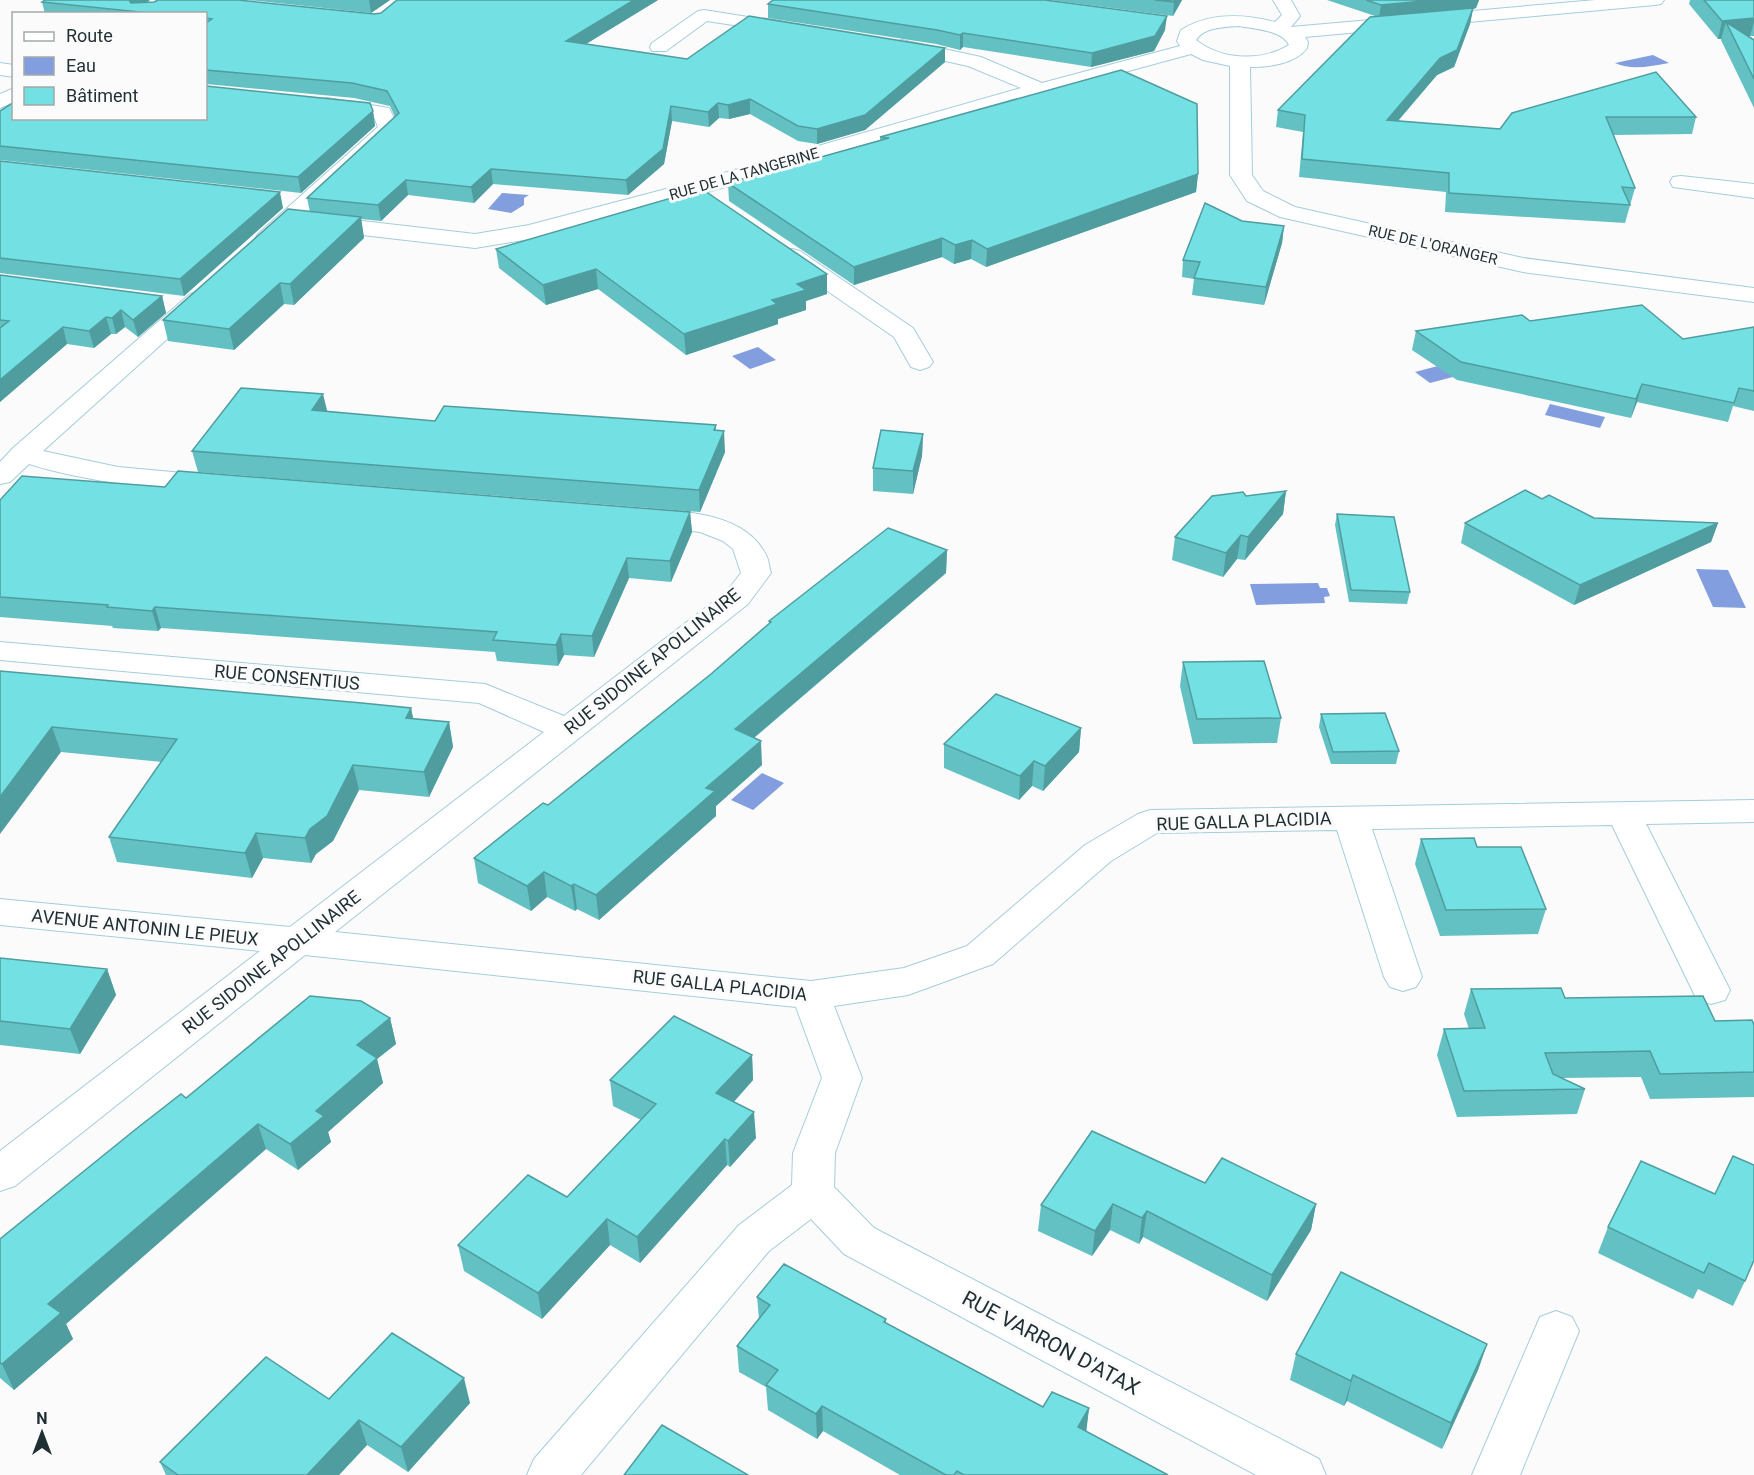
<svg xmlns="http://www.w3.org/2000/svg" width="1754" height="1475" font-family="Roboto,sans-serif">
	<rect width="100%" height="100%" fill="#fbfbfb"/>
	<g fill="#839edf">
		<path d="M1653 55 1669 63C1651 66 1632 71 1615 63Z"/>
		<polygon points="502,193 529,195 524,198 524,205 511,213 488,209"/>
		<polygon points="758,347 776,360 750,369 732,356"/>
		<polygon points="1449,363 1464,374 1430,383 1415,372"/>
		<polygon points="1550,404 1605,417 1600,428 1545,415"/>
		<polygon points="1696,569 1728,570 1746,608 1713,607"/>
		<polygon points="1318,583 1320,588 1327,588 1330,596 1324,597 1325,603 1256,605 1250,584"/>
		<polygon points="762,773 784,783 753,810 731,800"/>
	</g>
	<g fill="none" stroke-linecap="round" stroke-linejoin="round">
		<defs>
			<g id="minor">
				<path d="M1273 0H1291L1300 16 1291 27 1596 0H1664L1661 4 1655 5 1305 37 1308 42 1307 48C1296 64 1268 67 1250 67L1252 175 1263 191 1295 207 1523 258 1754 288V302L1523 272 1280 217 1247 201 1230 175V66L1203 60 1191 54 1047 93 701 194 530 239 475 248 319 230 311 228 308 223 311 218 319 216 475 234 529 225 685 184 1021 88 968 66 895 50 893 46 895 42 902 40 981 57 1042 83 1180 46 1177 41 1181 30C1210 12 1244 14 1275 22L1282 15ZM1239 26C1255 29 1282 30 1289 45 1261 62 1221 60 1196 40 1204 27 1225 27 1239 26Z"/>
				<polygon points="704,10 786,23 792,24 795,28 792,32 786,33 707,21 666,51 652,51 650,47 652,43 698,11"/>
				<polygon points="0,63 14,65 14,77 0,75"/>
				<polygon points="14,88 14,102 0,108 0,94"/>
				<polygon points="327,98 389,108 399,128 274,244 266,246 258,244 255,239 258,234 378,127 374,117 320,108 317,104 320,100"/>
				<polygon points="1681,176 1754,184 1754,198 1673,187 1670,182 1673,177"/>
				<polygon points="792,249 800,251 913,328 933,362 929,367 920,370 911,367 894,337 784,261 780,256 784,251"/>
				<path d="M198 292 206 294 210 299 206 304 43 451 118 467 216 476 226 478 230 484 226 490 216 492C153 488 90 483 29 464L10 482 0 484V462L13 448 190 294Z"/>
				<path d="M647 509C687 512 745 513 766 555 769 560 769 567 771 573L748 604 335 932 811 981 904 968 967 946 1085 845 1138 814 1150 810 1754 800V822L1646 824 1730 990 1725 1000 1711 1004 1697 1000 1612 825 1372 829 1422 977 1416 987 1403 991 1390 987 1384 977 1337 830 1157 833 1111 861 993 964 908 995 834 1006 862 1078 835 1153 834 1187 874 1228 1319 1459 1326 1475H1256L844 1254 811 1219 769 1251 581 1475H527L534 1459 739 1225 792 1185 793 1153 822 1078 796 1007 305 955 15 1186 0 1191V1151L260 951 0 925V899L290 927 544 732 479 703 0 660V642L485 684 564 716 726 592 741 573 733 549 723 541 700 532 637 524 633 518 637 512Z"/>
				<polygon points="1556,1311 1572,1317 1579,1331 1520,1475 1472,1475 1540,1317"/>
			</g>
		</defs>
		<use href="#minor" stroke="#a4cddb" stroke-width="2"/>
		<use href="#minor" fill="#fff" fill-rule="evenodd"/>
	</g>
	<g fill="#63c1c3">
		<polygon points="150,0 147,2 374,14 658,0 586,44 687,59 945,48 945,62 865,130 817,144 798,141 750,114 729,119 719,118 709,127 672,121 664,164 628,195 493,184 474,203 408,195 381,221 361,219 364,238 294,305 284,304 234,350 168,341 163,320 310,212 307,198 395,117 390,106 354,98 206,84 206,14 45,14 42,2"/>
		<polygon points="249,0 390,0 371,13"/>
		<polygon points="1050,0 1182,0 1173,16"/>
		<polygon points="1327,0 1479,0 1476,8 1473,9 1470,24 1454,67 1437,75 1398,121 1500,129 1512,113 1696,117 1692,134 1613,135 1635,188 1625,223 1445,212 1446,192 1299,177 1303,132 1276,127 1278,110 1378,17"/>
		<polygon points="1690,0 1754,0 1754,36 1748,36 1754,40 1754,108 1721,40 1721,39 1718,39 1689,4"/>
		<polygon points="768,4 1165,30 1154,51 1091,67 963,47 960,50 936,44 768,18"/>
		<polygon points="0,111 373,111 375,126 301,193 0,160"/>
		<polygon points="880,137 1198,174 1196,192 986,267 971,259 954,264 942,257 854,285 729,201 728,183 880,140"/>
		<polygon points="0,161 283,208 184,296 0,273"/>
		<polygon points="1242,221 1284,226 1282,243 1264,305 1192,295 1194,279 1182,277 1183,260"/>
		<polygon points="496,249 827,274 827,294 806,301 806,310 778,319 778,324 686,355 598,289 546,305 499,268"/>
		<polygon points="0,275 162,296 166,313 138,337 125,327 116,334 111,334 94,348 67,344 0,402"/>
		<polygon points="1530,321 1683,339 1754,327 1754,411 1733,406 1728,422 1637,402 1631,418 1457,380 1412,350 1416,331"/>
		<polygon points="327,412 435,421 716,425 716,430 725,452 700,512 198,472 192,451"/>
		<polygon points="923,434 922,456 913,494 873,491 873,468"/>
		<polygon points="165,487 690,512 692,532 671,582 629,578 594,657 564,655 558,666 497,661 495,652 161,628 158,631 113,628 112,626 0,617 0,500"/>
		<polygon points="1286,491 1283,514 1245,560 1237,559 1223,577 1172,560 1175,537 1246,496"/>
		<polygon points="1542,499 1594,518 1718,523 1711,542 1574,605 1461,543 1465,523"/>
		<polygon points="1337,514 1410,592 1407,604 1349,602 1335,525"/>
		<polygon points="947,550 946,573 754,738 762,765 716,806 716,816 599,920 577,909 575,911 547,897 531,911 478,883 474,858 548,805 711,674 769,624 769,621"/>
		<polygon points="1183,662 1281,718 1277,743 1193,744 1180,686"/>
		<polygon points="0,671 411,708 413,719 449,722 453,747 429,797 359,790 333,841 316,854 311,863 263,858 252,878 117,862 109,837 162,762 61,752"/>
		<polygon points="1321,714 1399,751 1396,764 1331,764 1319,727"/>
		<polygon points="1081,728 1079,752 1043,791 1032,786 1019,800 944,768 944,744"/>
		<polygon points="1421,839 1477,847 1546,909 1538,934 1440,936 1415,864"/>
		<polygon points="0,958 107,969 116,995 80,1054 0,1045"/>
		<polygon points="1471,989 1565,998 1715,1021 1754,1025 1754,1097 1650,1099 1641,1077 1562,1078 1585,1089 1577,1114 1457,1117 1437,1055 1444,1029 1469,1029 1464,1014"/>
		<polygon points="390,1018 396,1044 377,1059 383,1083 328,1132 331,1142 298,1170 266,1149 66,1324 73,1339 14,1390 0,1378 0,1239 186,1098"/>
		<polygon points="752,1055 753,1080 734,1102 756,1138 730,1167 727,1165 640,1263 610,1245 542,1319 464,1271 458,1245 567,1197 641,1120 613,1106 610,1080"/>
		<polygon points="1641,1161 1745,1281 1733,1306 1698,1289 1693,1299 1598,1253 1608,1227"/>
		<polygon points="1205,1183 1316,1204 1311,1230 1267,1301 1143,1237 1139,1244 1110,1230 1092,1256 1038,1231 1041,1205"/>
		<polygon points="757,1297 886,1319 886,1323 1043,1407 1089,1408 1086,1431 1168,1475 900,1475 823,1431 817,1439 768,1410 766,1387 739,1372 737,1346 759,1319"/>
		<polygon points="1487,1344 1478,1370 1442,1449 1347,1401 1344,1406 1290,1380 1296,1354"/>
		<polygon points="329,1399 470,1403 408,1472 367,1445 339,1475 166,1475 160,1462"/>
	</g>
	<g fill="#509d9f">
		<polygon points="129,0 150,0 135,11"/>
		<polygon points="369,0 390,0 371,13"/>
		<polygon points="634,0 658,0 568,55 566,41"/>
		<polygon points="1176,0 1182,0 1173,16 1174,2"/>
		<polygon points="1434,0 1479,0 1476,8 1473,9 1470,24 1454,67 1437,75 1384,137 1379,17 1381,5"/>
		<polygon points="1167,16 1165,30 1154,51 1091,67 1092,53"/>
		<polygon points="1754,18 1754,22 1750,36 1733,37 1726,22 1721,39 1718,39 1722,21"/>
		<polygon points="963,33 963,47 960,50 960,35"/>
		<polygon points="945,48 945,62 865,130 817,144 817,129"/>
		<polygon points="750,99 750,114 729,119 728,105"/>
		<polygon points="718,103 719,118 709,127 708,112"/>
		<polygon points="671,106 672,121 664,164 628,195 626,180"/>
		<polygon points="373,111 375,126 301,193 298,177"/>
		<polygon points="491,169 493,184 474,203 471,187"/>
		<polygon points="1198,174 1196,192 986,267 987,249"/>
		<polygon points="406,180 408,195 381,221 378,205"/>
		<polygon points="280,192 283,208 184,296 180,279"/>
		<polygon points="361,217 364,238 294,305 290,284"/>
		<polygon points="1284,226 1282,243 1264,305 1266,287"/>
		<polygon points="942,238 942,257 854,285 854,267"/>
		<polygon points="972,240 971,259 954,264 955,245"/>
		<polygon points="596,269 598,289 546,305 543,285"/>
		<polygon points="827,274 827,294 806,301 806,310 778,319 778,324 686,355 684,334 772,300 797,284"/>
		<polygon points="280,283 284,304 234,350 229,329"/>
		<polygon points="162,296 166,313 138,337 133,320"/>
		<polygon points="121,310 125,327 116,334 112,318"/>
		<polygon points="106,317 111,334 94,348 89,331"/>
		<polygon points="63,327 67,344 0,402 0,380"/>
		<polygon points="1642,384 1637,402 1631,418 1636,399"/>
		<polygon points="323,394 328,414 312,410"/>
		<polygon points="724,431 725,452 700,512 699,490"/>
		<polygon points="923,434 922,456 913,494 913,471"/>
		<polygon points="1286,491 1283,514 1245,560 1248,537"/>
		<polygon points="690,512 692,532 671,582 670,561"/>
		<polygon points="1718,523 1711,542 1574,605 1580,585"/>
		<polygon points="1241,535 1237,559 1223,577 1226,553"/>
		<polygon points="947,550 946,573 736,753 735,729"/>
		<polygon points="627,558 629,578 594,657 592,636"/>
		<polygon points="155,607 161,628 158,631 152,611"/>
		<polygon points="561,634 564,655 558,666 556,645"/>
		<polygon points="411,708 416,733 406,718"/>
		<polygon points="449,722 453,747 429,797 424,772"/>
		<polygon points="52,727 61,752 0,834 0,797"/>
		<polygon points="1081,728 1079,752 1043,791 1045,766"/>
		<polygon points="761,741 762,765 716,806 716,816 599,920 596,895 706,788"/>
		<polygon points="1034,761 1032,786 1019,800 1020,776"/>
		<polygon points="353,765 359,790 333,841 316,854 311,863 305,838 310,829"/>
		<polygon points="256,833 263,858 252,878 245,853"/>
		<polygon points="544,872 547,897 531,911 527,886"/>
		<polygon points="574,884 577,909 575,911 571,886"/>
		<polygon points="107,969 116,995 80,1054 70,1029"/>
		<polygon points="390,1018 396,1044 377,1059 383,1083 328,1132 331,1142 298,1170 290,1144 357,1045"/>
		<polygon points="752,1055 753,1080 718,1119 716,1093"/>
		<polygon points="754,1112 756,1138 730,1167 728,1141"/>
		<polygon points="258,1124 266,1149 66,1324 73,1339 14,1390 2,1364 48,1304"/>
		<polygon points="725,1139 727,1165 640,1263 637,1237"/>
		<polygon points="1113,1204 1110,1230 1092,1256 1095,1231"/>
		<polygon points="1316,1204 1311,1230 1267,1301 1272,1275"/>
		<polygon points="1147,1211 1143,1237 1139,1244 1142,1218"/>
		<polygon points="607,1219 610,1245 542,1319 538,1293"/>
		<polygon points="1487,1344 1478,1370 1442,1449 1451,1423"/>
		<polygon points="1353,1375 1347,1401 1344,1406 1351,1381"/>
		<polygon points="464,1378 470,1403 408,1472 401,1447"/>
		<polygon points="822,1406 823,1431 817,1439 816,1414"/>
		<polygon points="1089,1408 1086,1434 1078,1427"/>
		<polygon points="359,1420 367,1445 339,1475 307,1475"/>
	</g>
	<g fill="#73e0e3" stroke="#509d9f" stroke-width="1.5">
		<polygon points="45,0 129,0 131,3 154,2 158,0 238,0 374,14 381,13 397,0 634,0 566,41 687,59 749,16 945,48 865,115 817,129 798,126 750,99 728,105 718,103 708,112 671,106 663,149 626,180 491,169 471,187 406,180 378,205 307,198 399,113 387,91 352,83 206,70 206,23 212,19 206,18 206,14 159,14 42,2"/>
		<polygon points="773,0 1045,0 1167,16 1155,36 1092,53 963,33 960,35 937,30 768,4"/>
		<polygon points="1155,0 1176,0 1174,2"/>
		<polygon points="1366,0 1434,0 1381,5"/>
		<polygon points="1704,0 1754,0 1754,18 1722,21"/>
		<polygon points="1473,8 1457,50 1440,58 1387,120 1500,129 1512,113 1656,72 1696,117 1606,117 1635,188 1622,187 1630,205 1449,193 1449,173 1302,159 1305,115 1278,110 1370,17"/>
		<polygon points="1726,22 1754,40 1754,79"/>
		<polygon points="1121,70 1197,104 1198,174 987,249 972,240 955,245 942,238 854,267 728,183 889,138 880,137"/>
		<polygon points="206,86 370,103 373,111 298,177 0,146 0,111 14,102 14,118 206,118"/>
		<polygon points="0,161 280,192 180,279 0,258"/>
		<polygon points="702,189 827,274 797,284 806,290 772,300 777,304 684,334 596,269 543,285 496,249"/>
		<polygon points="1205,203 1242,221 1284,226 1266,287 1194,278 1200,262 1183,260"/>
		<polygon points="288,209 361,217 290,284 280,283 229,329 163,320"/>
		<polygon points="0,275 162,296 133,320 121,310 112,318 106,317 89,331 63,327 0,380 0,328 9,321 0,320"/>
		<polygon points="1642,305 1683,339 1754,327 1754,391 1739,388 1734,403 1642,384 1636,399 1461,362 1416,331 1522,315 1530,321"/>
		<polygon points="241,388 323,394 312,410 435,421 444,406 716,425 714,430 724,431 699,490 192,451"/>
		<polygon points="881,430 923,434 913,471 873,468"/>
		<polygon points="178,471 690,512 670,561 627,558 592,636 561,634 556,645 493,640 497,632 155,607 152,611 107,607 108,605 0,597 0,500 22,476 165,487"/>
		<polygon points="1525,490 1542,499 1549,495 1594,518 1718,523 1580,585 1465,523"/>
		<polygon points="1286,491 1248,537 1241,535 1226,553 1175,537 1212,496 1243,492 1246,496"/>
		<polygon points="1337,514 1394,517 1410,592 1351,590"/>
		<polygon points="888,528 947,550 735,729 761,741 706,788 715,791 596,895 574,884 571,886 544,872 527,886 474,858 543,803 548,805 711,674 771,622 769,621"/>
		<polygon points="1264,661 1281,718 1197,719 1183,662"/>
		<polygon points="0,671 362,703 411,708 406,718 449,722 424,772 353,765 327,816 310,829 305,838 256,833 245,853 109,837 177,739 52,727 0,797"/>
		<polygon points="996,694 1081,728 1045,766 1034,761 1020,776 944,744"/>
		<polygon points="1385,713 1399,751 1333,752 1321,714"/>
		<polygon points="1474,838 1477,847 1521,847 1546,909 1446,910 1421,839"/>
		<polygon points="0,958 107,969 70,1029 0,1021"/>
		<polygon points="1561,988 1565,998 1703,996 1715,1021 1752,1020 1754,1025 1754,1072 1660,1074 1650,1051 1545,1053 1553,1074 1585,1089 1464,1091 1444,1029 1485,1028 1471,989"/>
		<polygon points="310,996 361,1001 390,1018 357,1045 377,1058 316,1111 324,1116 290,1144 258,1124 48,1304 61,1313 2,1364 0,1363 0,1239 136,1129 181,1094 186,1098"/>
		<polygon points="674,1016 752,1055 716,1093 754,1112 728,1141 725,1139 637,1237 607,1219 538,1293 458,1245 528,1175 567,1197 656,1104 610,1080"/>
		<polygon points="1092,1131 1205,1183 1222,1158 1316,1204 1272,1275 1147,1211 1142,1218 1113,1204 1095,1231 1041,1205"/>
		<polygon points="1733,1156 1754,1165 1754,1260 1745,1281 1709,1263 1704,1273 1608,1227 1641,1161 1715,1194"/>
		<polygon points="784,1264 886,1319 884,1322 1043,1407 1052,1392 1089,1408 1078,1427 1168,1475 964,1475 957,1471 954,1475 946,1475 822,1406 816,1414 766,1385 778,1370 737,1346 770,1305 757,1297"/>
		<polygon points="1341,1272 1487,1344 1451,1423 1353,1375 1351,1381 1296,1354"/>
		<polygon points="392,1333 464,1378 401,1447 359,1420 307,1475 178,1475 160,1462 266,1357 329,1399"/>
		<polygon points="662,1425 748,1475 624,1475"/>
	</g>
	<g text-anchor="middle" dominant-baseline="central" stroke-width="6" stroke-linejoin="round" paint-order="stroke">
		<g font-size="15" fill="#1f2f34" stroke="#fbfbfb">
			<text transform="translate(744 174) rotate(-16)">RUE DE LA TANGERINE</text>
			<text transform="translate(1433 245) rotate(13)">RUE DE L'ORANGER</text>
		</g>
		<g font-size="18" fill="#1f2f34" stroke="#fbfbfb">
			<text transform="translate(652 661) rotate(-39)">RUE SIDOINE APOLLINAIRE</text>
			<text transform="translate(287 677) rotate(5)">RUE CONSENTIUS</text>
			<text transform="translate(1244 821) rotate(-2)">RUE GALLA PLACIDIA</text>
			<text transform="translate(145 927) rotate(6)">AVENUE ANTONIN LE PIEUX</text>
			<text transform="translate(271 962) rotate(-38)">RUE SIDOINE APOLLINAIRE</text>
			<text transform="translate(720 985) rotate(6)">RUE GALLA PLACIDIA</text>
		</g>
		<g font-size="21" fill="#1f2f34" stroke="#fbfbfb">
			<text transform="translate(1051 1343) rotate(28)">RUE VARRON D'ATAX</text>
		</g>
	</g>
	<rect x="12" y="12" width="195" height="108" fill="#fbfbfb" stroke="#a3a9ab" stroke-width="1.5"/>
	<rect x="24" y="32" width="30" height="9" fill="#ffffff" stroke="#a3a9ab" stroke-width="1.5"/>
	<text x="66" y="42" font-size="18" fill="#1f2f34">Route</text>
	<rect x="24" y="57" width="30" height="18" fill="#839edf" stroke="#a3a9ab" stroke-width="1.5"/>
	<text x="66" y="72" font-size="18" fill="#1f2f34">Eau</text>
	<rect x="24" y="87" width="30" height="18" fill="#73e0e3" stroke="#a3a9ab" stroke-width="1.5"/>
	<text x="66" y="102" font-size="18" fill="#1f2f34">Bâtiment</text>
	<g transform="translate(42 1433)" stroke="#fbfbfb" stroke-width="4.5" paint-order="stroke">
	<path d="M0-4.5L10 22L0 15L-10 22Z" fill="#1f2f34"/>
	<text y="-9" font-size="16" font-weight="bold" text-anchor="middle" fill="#1f2f34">N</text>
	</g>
</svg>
